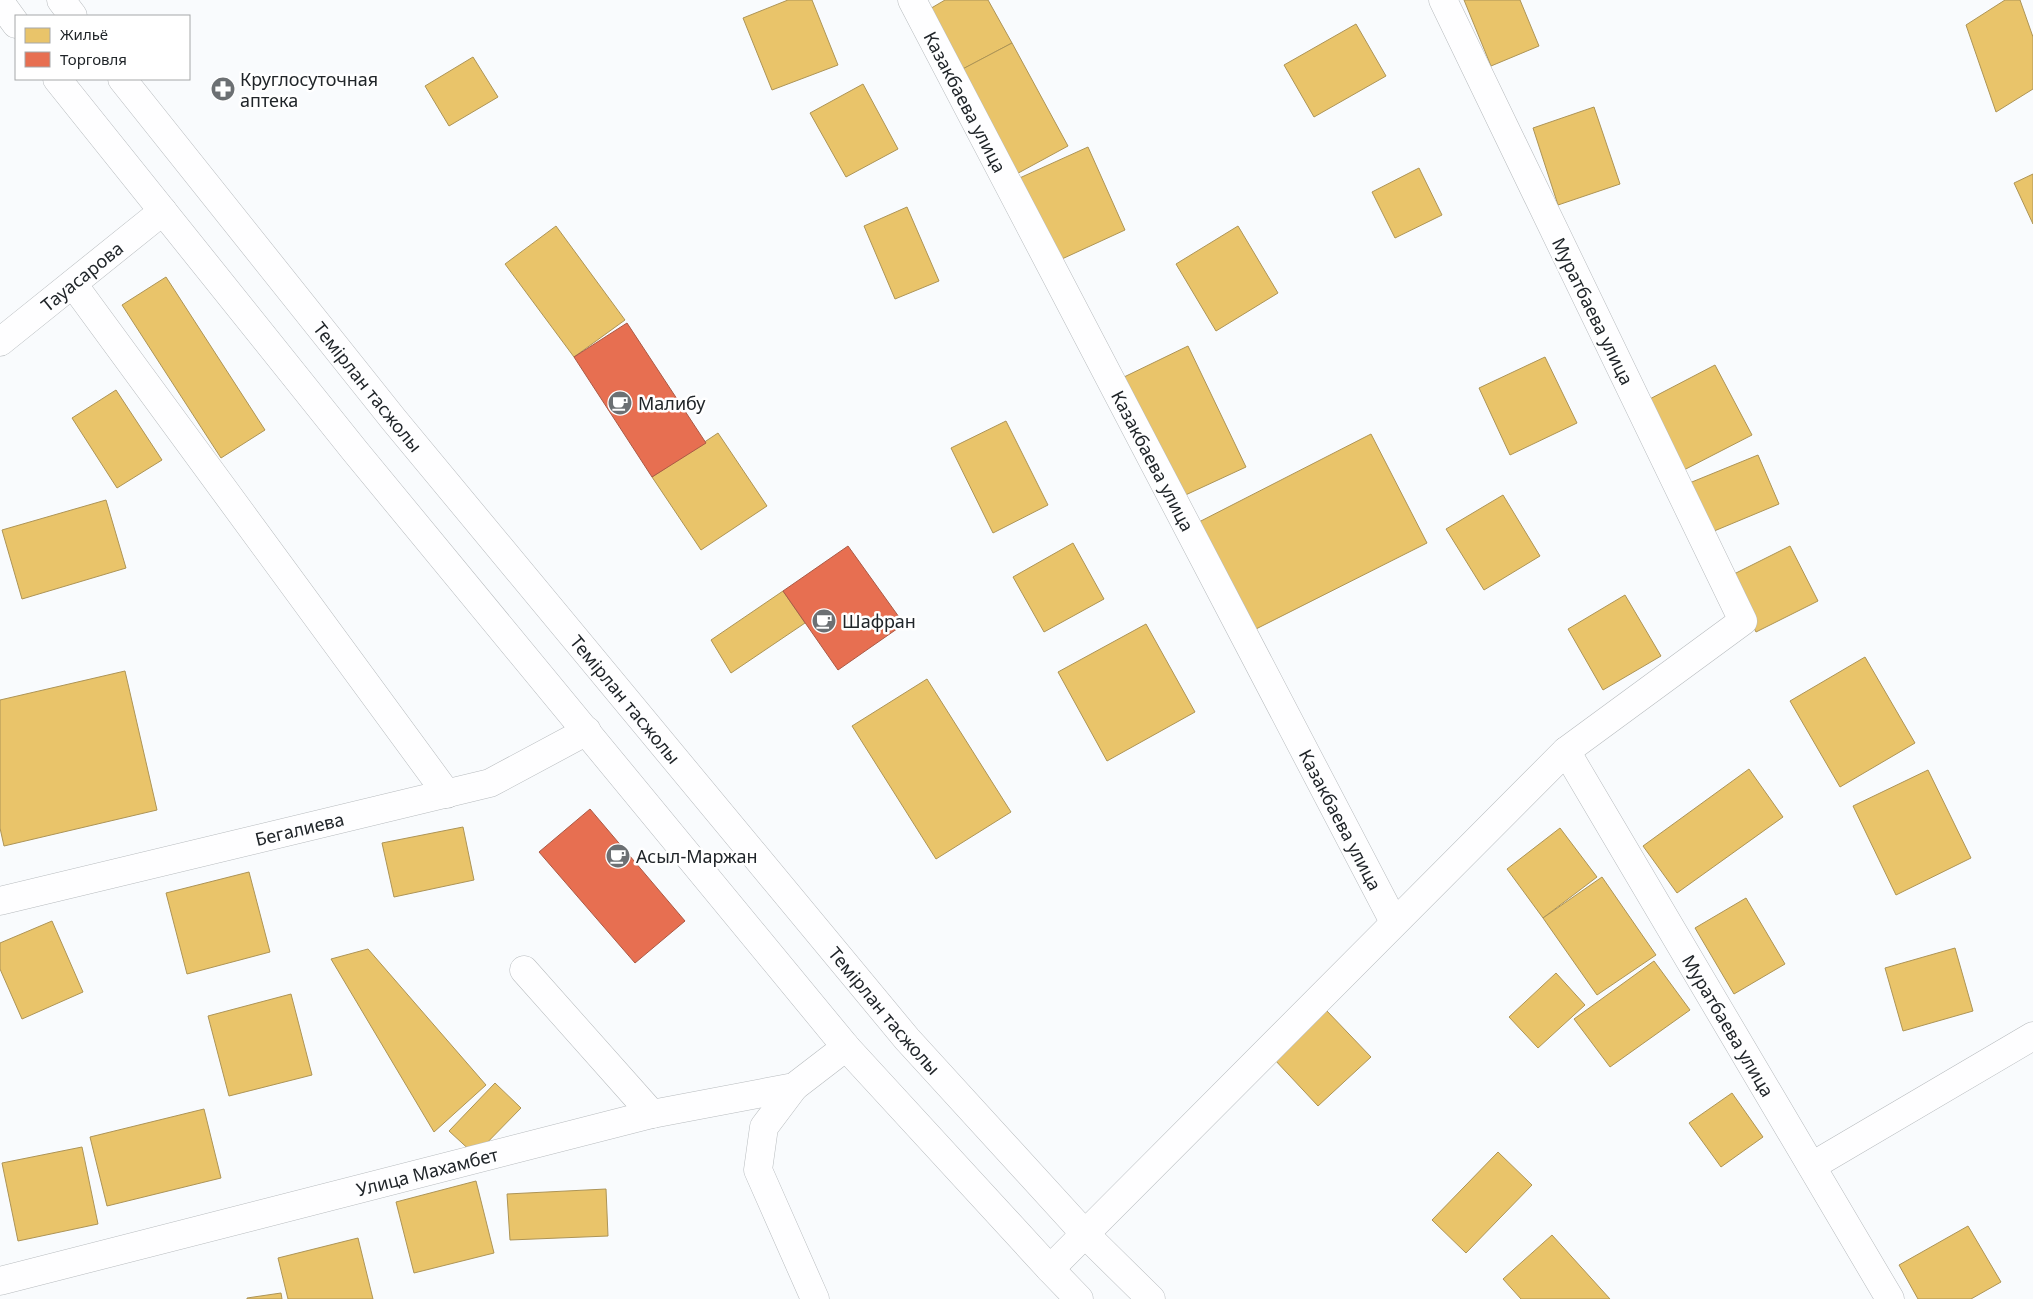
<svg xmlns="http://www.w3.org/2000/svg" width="2033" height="1299" font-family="'Noto Sans',sans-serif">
	<rect width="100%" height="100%" fill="#f9fbfd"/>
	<g fill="#e9c46a" stroke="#ad9456">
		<polygon points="788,0 812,0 838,65 772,90 743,18"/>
		<polygon points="945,0 988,0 1012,43 961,70 928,10"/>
		<polygon points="1464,0 1520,0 1539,46 1491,66"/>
		<polygon points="2005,0 2020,0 2033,37 2033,89 1996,112 1966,25"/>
		<polygon points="1356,24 1386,76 1314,117 1284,65"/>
		<polygon points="1012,43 1068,146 1011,177 955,73"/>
		<polygon points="473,57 498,97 449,126 425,86"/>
		<polygon points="863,84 898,149 846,177 810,113"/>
		<polygon points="1594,107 1620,184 1558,205 1533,128"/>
		<polygon points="1088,147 1125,230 1051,264 1013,181"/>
		<polygon points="1419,168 1442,215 1395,238 1372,192"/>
		<polygon points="2033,174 2033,224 2014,183"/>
		<polygon points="907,207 939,281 895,299 864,226"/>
		<polygon points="556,226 625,320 574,357 505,264"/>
		<polygon points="1238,226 1278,293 1216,331 1176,264"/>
		<polygon points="166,277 265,430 221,458 122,305"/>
		<polygon points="1188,346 1246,467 1179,498 1122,378"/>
		<polygon points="1545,357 1577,423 1510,455 1479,388"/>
		<polygon points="1715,365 1752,435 1680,472 1644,402"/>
		<polygon points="116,390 162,460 117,488 72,418"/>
		<polygon points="1006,421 1048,505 993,533 951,448"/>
		<polygon points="718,433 767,506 701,550 652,477"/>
		<polygon points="1371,434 1427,543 1250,632 1195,524"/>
		<polygon points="1758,455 1779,504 1707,534 1687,484"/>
		<polygon points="1503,495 1540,556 1484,590 1446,529"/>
		<polygon points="106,500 126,568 22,599 2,530"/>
		<polygon points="1073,543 1104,599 1044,632 1013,577"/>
		<polygon points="1790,546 1818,601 1756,632 1728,577"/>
		<polygon points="783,591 805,623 731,673 711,640"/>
		<polygon points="1625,595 1661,656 1603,690 1568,629"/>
		<polygon points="1146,624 1195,712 1107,761 1058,672"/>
		<polygon points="1865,657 1915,743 1840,787 1790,701"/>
		<polygon points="125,671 157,810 4,846 0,828 0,700"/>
		<polygon points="927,679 1011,812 936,859 852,726"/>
		<polygon points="1749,769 1783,817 1677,893 1643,846"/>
		<polygon points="1928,770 1971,858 1896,895 1853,806"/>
		<polygon points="463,827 474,880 394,897 382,843"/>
		<polygon points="1560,828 1597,877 1543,918 1507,869"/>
		<polygon points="249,872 270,952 187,974 166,893"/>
		<polygon points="1602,877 1656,955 1597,995 1543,918"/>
		<polygon points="1746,898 1785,964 1734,994 1695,928"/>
		<polygon points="52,921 83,992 22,1019 0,969 0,943"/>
		<polygon points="1955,948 1973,1011 1903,1031 1885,968"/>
		<polygon points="368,949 486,1085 434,1132 331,959"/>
		<polygon points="1654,961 1690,1010 1610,1067 1574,1019"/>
		<polygon points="1556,973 1585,1005 1538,1048 1509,1017"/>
		<polygon points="291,994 312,1075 229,1096 208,1016"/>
		<polygon points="1326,1010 1371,1057 1318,1106 1274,1059"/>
		<polygon points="495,1083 521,1108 475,1155 449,1131"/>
		<polygon points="1732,1093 1763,1137 1721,1167 1689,1123"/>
		<polygon points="204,1109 221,1178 107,1206 90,1137"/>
		<polygon points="82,1147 98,1224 18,1241 2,1163"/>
		<polygon points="1498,1152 1532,1185 1466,1253 1432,1220"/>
		<polygon points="476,1181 494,1253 414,1273 396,1202"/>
		<polygon points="606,1189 608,1236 510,1240 507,1194"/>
		<polygon points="1968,1226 2001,1282 1971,1299 1918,1299 1899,1265"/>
		<polygon points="1552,1235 1610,1299 1521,1299 1503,1279"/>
		<polygon points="358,1238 373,1299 288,1299 278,1258"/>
		<polygon points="281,1293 282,1299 247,1299 247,1298"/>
	</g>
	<g fill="#e76f51" stroke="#ab5945">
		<polygon points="627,323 706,443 652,477 574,357"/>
		<polygon points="848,546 904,624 838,670 783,591"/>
		<polygon points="590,809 685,921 635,963 539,852"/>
	</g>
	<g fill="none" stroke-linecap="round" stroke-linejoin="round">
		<defs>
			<g id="minor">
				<path id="s1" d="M912 0 1394 922"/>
				<polyline points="73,284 447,794"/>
				<path id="s2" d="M0 342 163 211"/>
				<path id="s3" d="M1566 751 1890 1299"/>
				<path id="s4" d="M0 901 490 783 587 731"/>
				<polyline points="524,970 652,1114"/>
				<polyline points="794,1087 764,1127 758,1170 815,1299"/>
				<polyline points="1812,1166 2033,1036"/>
				<polyline points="1050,1269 1566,751 1743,621 1443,0"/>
				<path id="s5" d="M0 1281 652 1114 794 1087 846 1047"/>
			</g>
			<g id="major">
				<polyline points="61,0 73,16"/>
				<polyline points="0,2 16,24"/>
				<polyline points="57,79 355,451 846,1047 1050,1269 1079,1299"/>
				<path id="s6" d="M122 79 394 420 907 1039 1086 1235 1151 1299"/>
			</g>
		</defs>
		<use href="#minor" stroke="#b7bbbe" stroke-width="29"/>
		<use href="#major" stroke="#b7bbbe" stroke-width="29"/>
		<use href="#minor" stroke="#fefeff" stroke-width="28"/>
		<use href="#major" stroke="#fefeff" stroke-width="28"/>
	</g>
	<defs>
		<symbol id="pharmacy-disc" viewBox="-11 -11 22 22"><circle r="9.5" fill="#6c7073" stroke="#fff"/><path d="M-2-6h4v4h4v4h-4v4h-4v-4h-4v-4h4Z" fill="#fff"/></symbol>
		<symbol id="cafe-disc" viewBox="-11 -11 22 22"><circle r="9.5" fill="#6c7073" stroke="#fff"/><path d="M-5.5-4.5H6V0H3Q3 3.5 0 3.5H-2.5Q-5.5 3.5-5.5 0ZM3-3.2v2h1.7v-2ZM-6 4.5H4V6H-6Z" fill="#fff"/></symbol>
	</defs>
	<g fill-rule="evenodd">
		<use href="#pharmacy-disc" x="209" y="75" width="28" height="28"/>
		<use href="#cafe-disc" x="606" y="389" width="28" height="28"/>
		<use href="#cafe-disc" x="810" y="607" width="28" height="28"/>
		<use href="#cafe-disc" x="604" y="842" width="28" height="28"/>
	</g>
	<g text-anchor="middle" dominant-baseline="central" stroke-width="5" stroke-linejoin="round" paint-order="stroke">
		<g font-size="18" fill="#202529" stroke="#fff" text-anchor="start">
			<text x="240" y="79">Круглосуточная<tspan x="240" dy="21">аптека</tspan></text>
			<text x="638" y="403">Малибу</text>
			<text x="842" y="621">Шафран</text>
			<text x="636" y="856">Асыл-Маржан</text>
		</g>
		<g font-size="18" fill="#202529" stroke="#fff">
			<text stroke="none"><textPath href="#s1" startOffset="115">Казакбаева улица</textPath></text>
			<text stroke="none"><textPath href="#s2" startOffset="105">Тауасарова</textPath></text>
			<text transform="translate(1593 311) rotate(64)">Муратбаева улица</text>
			<text stroke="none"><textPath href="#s6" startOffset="394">Темірлан тасжолы</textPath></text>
			<text stroke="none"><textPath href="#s1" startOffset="520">Казакбаева улица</textPath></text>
			<text stroke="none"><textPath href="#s6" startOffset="799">Темірлан тасжолы</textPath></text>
			<text stroke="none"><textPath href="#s1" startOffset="925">Казакбаева улица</textPath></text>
			<text stroke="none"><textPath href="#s4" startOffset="308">Бегалиева</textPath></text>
			<text stroke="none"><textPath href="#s6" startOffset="1204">Темірлан тасжолы</textPath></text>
			<text stroke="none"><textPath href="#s3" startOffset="319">Муратбаева улица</textPath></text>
			<text stroke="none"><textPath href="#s5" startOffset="441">Улица Махамбет</textPath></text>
		</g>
	</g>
	<rect x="15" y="15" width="175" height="65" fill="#ffffff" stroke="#a6a8a9"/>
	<rect x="25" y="28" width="25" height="15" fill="#e9c46a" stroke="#a6a8a9"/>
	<text x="60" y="40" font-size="15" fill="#202529">Жильё</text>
	<rect x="25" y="52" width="25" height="15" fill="#e76f51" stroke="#a6a8a9"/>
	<text x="60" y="65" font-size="15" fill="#202529">Торговля</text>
</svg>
